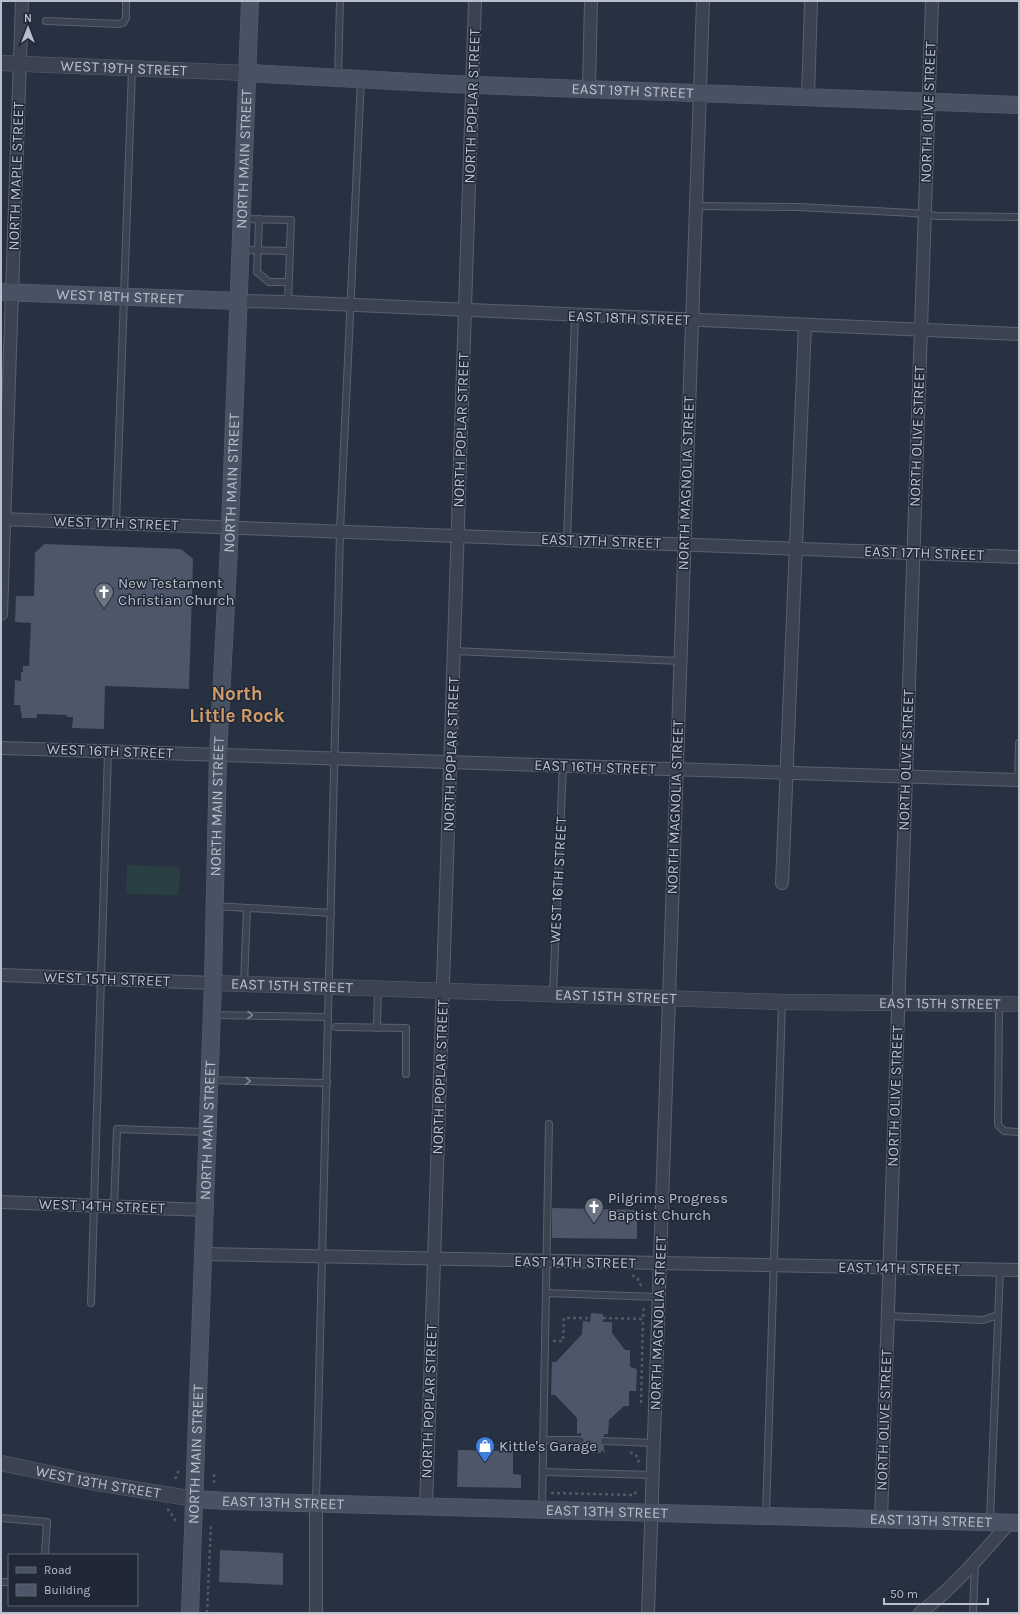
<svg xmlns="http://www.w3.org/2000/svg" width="1020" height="1614" font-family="Karla,sans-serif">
	<rect width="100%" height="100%" fill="#273141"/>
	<polygon fill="#2a3f43" points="127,865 180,867 179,895 126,894"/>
	<g fill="#4d5769">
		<polygon points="44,544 181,549 193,559 189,689 105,686 104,729 72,728 73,717 67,717 67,715 37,714 37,718 22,718 20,705 14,705 15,680 21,681 21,672 23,672 23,666 29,666 31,623 15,622 16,596 34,596 35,553"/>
		<polygon points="552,1208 637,1210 637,1239 552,1238"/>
		<polygon points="591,1313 603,1314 603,1322 612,1322 612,1333 625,1350 630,1350 630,1367 637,1369 636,1391 629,1391 629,1406 624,1406 609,1420 608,1434 604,1434 604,1436 600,1439 600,1443 604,1446 604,1451 580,1450 580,1444 584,1444 585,1440 581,1436 581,1433 577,1434 577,1418 555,1395 551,1395 552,1362 556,1362 582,1334 583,1321 590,1322"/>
		<polygon points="458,1450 513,1451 513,1474 521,1475 521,1488 457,1487"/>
		<polygon points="220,1550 283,1553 283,1585 219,1582"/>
	</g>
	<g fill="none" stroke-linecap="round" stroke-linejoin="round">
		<defs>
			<g id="service">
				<polyline points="46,21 118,24 123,23 126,18 126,1"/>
				<polyline points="338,76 340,1"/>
				<polyline points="696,206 798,207 913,213 938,216 1019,217"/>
				<polyline points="243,219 291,220 288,302"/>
				<polyline points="259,219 257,272 269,282 288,282"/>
				<polyline points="242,250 290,251"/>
				<polyline points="116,523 132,69"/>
				<polyline points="567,540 575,315"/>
				<polyline points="454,651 680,661"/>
				<polyline points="1018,780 1019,743"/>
				<polyline points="215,906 331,913"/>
				<polyline points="244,984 247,908"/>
				<polyline points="553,994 563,765"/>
				<polyline points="999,1004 998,1125 1004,1131 1019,1132"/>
				<polyline points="213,1015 328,1017"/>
				<polyline points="336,1027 406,1028 406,1074"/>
				<polyline points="377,1028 378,989"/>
				<polyline points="210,1080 327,1083"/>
				<polyline points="114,1206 117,1129 206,1132"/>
				<polyline points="546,1293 659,1297"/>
				<polyline points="91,1303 108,751"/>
				<polyline points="887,1316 983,1320 998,1315"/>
				<polyline points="543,1440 581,1440"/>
				<polyline points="604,1441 654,1443"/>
				<polyline points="543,1472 653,1475"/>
				<polyline points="316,1501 340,531 361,79"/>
				<polyline points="542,1509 549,1124"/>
				<polyline points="766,1514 782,1002"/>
				<polyline points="1,1518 47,1522 45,1555"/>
				<polyline points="990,1520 1000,1270"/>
				<polyline points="1,1582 9,1582"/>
				<polyline points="973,1613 975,1562"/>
			</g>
			<g id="minor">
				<polyline points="589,88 591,1"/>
				<polyline points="808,97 811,1"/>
				<polyline points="239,301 288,302 1019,334"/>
				<polyline points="1,519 1019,557"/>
				<polyline points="1,614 22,1"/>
				<polyline points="1,748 1019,780"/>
				<polyline points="782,883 805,325"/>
				<polyline points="1,975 213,983"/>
				<polyline points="1,1202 204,1210"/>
				<polyline points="202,1254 1019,1270"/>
				<polyline points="316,1503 316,1613"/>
				<polyline points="426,1506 475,1"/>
				<polyline points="881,1519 932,1"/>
				<polyline points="648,1613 703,1"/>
				<path d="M920 1613C953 1588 982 1554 1009 1523"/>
			</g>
			<g id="tertiary">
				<path id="s1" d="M1 63 247 73"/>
				<path id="s2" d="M213 983 782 1002 1019 1004"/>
				<path id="s3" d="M1 1463 91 1482 195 1499"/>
			</g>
			<g id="secondary">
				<path id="s4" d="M247 73 450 84 1019 105"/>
				<path id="s5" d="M1 292 239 301"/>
				<path id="s6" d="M195 1499 227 1501 1019 1523"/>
				<path id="s7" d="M190 1613 213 983 218 755 230 527 250 1"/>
			</g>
		</defs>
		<use href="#service" stroke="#59616e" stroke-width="8"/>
		<use href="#minor" stroke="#59616e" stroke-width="14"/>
		<use href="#tertiary" stroke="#59616e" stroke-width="16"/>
		<use href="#secondary" stroke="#59616e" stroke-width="18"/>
		<g stroke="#495c60" stroke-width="2.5" stroke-dasharray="3 3" stroke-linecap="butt">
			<polyline points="632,1275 638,1279 642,1288"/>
			<polyline points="603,1318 643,1319 644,1305"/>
			<polyline points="553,1341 563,1341 564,1318 591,1318"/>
			<polyline points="641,1403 643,1319"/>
			<polyline points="574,1451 605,1452"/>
			<polyline points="630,1452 638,1457 639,1466"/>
			<polyline points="175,1479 179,1470"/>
			<polyline points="214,1483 214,1472"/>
			<polyline points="551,1493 634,1495 638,1489"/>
			<polyline points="167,1510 169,1510 177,1523"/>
			<polyline points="207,1613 211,1523"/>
		</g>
		<use href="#service" stroke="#3b4350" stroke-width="6"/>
		<use href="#minor" stroke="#3b4350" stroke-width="12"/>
		<use href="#tertiary" stroke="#3b4350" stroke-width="15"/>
		<use href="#secondary" stroke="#495263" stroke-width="17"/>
	</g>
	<defs><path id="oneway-chevron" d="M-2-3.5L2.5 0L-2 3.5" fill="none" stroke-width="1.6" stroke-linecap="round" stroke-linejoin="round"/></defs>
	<g stroke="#808794">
		<use href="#oneway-chevron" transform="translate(250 1015) rotate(1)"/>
		<use href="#oneway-chevron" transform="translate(248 1081) rotate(2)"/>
	</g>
	<defs>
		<symbol id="church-pin" viewBox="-11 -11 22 30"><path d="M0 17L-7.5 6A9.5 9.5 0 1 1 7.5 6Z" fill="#6b7280" stroke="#202836"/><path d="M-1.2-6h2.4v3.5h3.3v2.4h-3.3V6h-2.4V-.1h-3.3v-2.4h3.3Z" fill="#fff"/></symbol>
		<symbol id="shop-pin" viewBox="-11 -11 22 30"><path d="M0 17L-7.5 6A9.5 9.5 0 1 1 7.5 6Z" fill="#3f7fe0" stroke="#202836"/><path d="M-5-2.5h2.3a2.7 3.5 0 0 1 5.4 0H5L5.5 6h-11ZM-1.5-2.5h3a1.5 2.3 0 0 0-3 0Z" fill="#fff"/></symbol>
	</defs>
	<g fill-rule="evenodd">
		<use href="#church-pin" x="93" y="581" width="22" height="30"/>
		<use href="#church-pin" x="583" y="1196" width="22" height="30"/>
		<use href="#shop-pin" x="474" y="1435" width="22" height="30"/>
	</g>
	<g text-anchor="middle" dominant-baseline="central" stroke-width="3" stroke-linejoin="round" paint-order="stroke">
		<g font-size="15" fill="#b8becb" stroke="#202836">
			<text stroke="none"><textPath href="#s1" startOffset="123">WEST 19TH STREET</textPath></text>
			<text stroke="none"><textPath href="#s4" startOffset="386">EAST 19TH STREET</textPath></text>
			<text transform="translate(472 106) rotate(-88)">NORTH POPLAR STREET</text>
			<text transform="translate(928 112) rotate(-88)">NORTH OLIVE STREET</text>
			<text stroke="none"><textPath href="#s7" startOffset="1455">NORTH MAIN STREET</textPath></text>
			<text transform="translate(16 176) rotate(-88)">NORTH MAPLE STREET</text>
			<text stroke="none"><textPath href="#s5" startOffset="119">WEST 18TH STREET</textPath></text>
			<text transform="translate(629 318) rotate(2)">EAST 18TH STREET</text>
			<text transform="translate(461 430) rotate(-88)">NORTH POPLAR STREET</text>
			<text transform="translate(917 436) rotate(-88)">NORTH OLIVE STREET</text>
			<text stroke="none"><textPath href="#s7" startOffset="1131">NORTH MAIN STREET</textPath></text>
			<text transform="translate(686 483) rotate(-88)">NORTH MAGNOLIA STREET</text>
			<text transform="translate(116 523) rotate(2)">WEST 17TH STREET</text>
			<text transform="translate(601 541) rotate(2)">EAST 17TH STREET</text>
			<text transform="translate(924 553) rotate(2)">EAST 17TH STREET</text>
			<text transform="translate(110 751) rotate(2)">WEST 16TH STREET</text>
			<text transform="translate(451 754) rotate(-88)">NORTH POPLAR STREET</text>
			<text transform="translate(906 760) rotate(-88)">NORTH OLIVE STREET</text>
			<text transform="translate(595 767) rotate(2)">EAST 16TH STREET</text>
			<text stroke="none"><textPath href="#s7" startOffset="807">NORTH MAIN STREET</textPath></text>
			<text transform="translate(675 807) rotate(-88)">NORTH MAGNOLIA STREET</text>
			<text transform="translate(558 880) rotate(-87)">WEST 16TH STREET</text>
			<text transform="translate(107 979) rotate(2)">WEST 15TH STREET</text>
			<text stroke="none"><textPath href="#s2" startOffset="79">EAST 15TH STREET</textPath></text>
			<text stroke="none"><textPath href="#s2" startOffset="403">EAST 15TH STREET</textPath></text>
			<text stroke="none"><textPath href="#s2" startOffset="727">EAST 15TH STREET</textPath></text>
			<text transform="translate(440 1077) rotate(-88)">NORTH POPLAR STREET</text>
			<text transform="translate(895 1096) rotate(-88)">NORTH OLIVE STREET</text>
			<text stroke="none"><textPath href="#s7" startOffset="483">NORTH MAIN STREET</textPath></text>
			<text transform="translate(102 1206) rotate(2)">WEST 14TH STREET</text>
			<text transform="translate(575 1262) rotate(1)">EAST 14TH STREET</text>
			<text transform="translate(899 1268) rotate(1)">EAST 14TH STREET</text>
			<text transform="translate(658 1323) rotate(-88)">NORTH MAGNOLIA STREET</text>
			<text transform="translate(429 1401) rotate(-88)">NORTH POPLAR STREET</text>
			<text transform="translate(884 1420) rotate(-88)">NORTH OLIVE STREET</text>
			<text stroke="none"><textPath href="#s7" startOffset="159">NORTH MAIN STREET</textPath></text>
			<text stroke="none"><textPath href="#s3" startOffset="99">WEST 13TH STREET</textPath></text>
			<text stroke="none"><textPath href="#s6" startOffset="88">EAST 13TH STREET</textPath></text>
			<text stroke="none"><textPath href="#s6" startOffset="412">EAST 13TH STREET</textPath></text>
			<text stroke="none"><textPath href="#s6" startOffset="736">EAST 13TH STREET</textPath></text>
		</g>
		<g font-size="15" fill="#b8becb" stroke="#202836" text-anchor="start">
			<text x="118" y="583">New Testament<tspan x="118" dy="17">Christian Church</tspan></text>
			<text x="608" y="1198">Pilgrims Progress<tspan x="608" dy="17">Baptist Church</tspan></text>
			<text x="499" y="1446">Kittle's Garage</text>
		</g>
		<g font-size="19" font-weight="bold" fill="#d29d6b" stroke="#202836">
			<text x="237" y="694">North<tspan x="237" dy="22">Little Rock</tspan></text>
		</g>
	</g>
	<rect width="1020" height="1614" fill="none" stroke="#b8becb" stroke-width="4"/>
	<rect x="8" y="1554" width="130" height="52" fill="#202836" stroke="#5d6472"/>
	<rect x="16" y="1567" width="20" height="6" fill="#495263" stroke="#5d6472"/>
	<text x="44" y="1574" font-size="12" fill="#b8becb">Road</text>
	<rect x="16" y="1584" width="20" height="12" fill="#4d5769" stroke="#5d6472"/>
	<text x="44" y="1594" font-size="12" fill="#b8becb">Building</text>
	<g transform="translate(28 28)" stroke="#202836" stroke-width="3" paint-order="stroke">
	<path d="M0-3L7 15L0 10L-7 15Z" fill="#b8becb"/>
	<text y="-6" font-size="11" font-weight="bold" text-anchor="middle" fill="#b8becb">N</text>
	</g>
	<path d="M884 1598v6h104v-6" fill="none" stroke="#b8becb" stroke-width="2"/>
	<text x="890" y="1598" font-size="12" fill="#b8becb" stroke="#202836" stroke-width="3" paint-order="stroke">50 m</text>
</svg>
